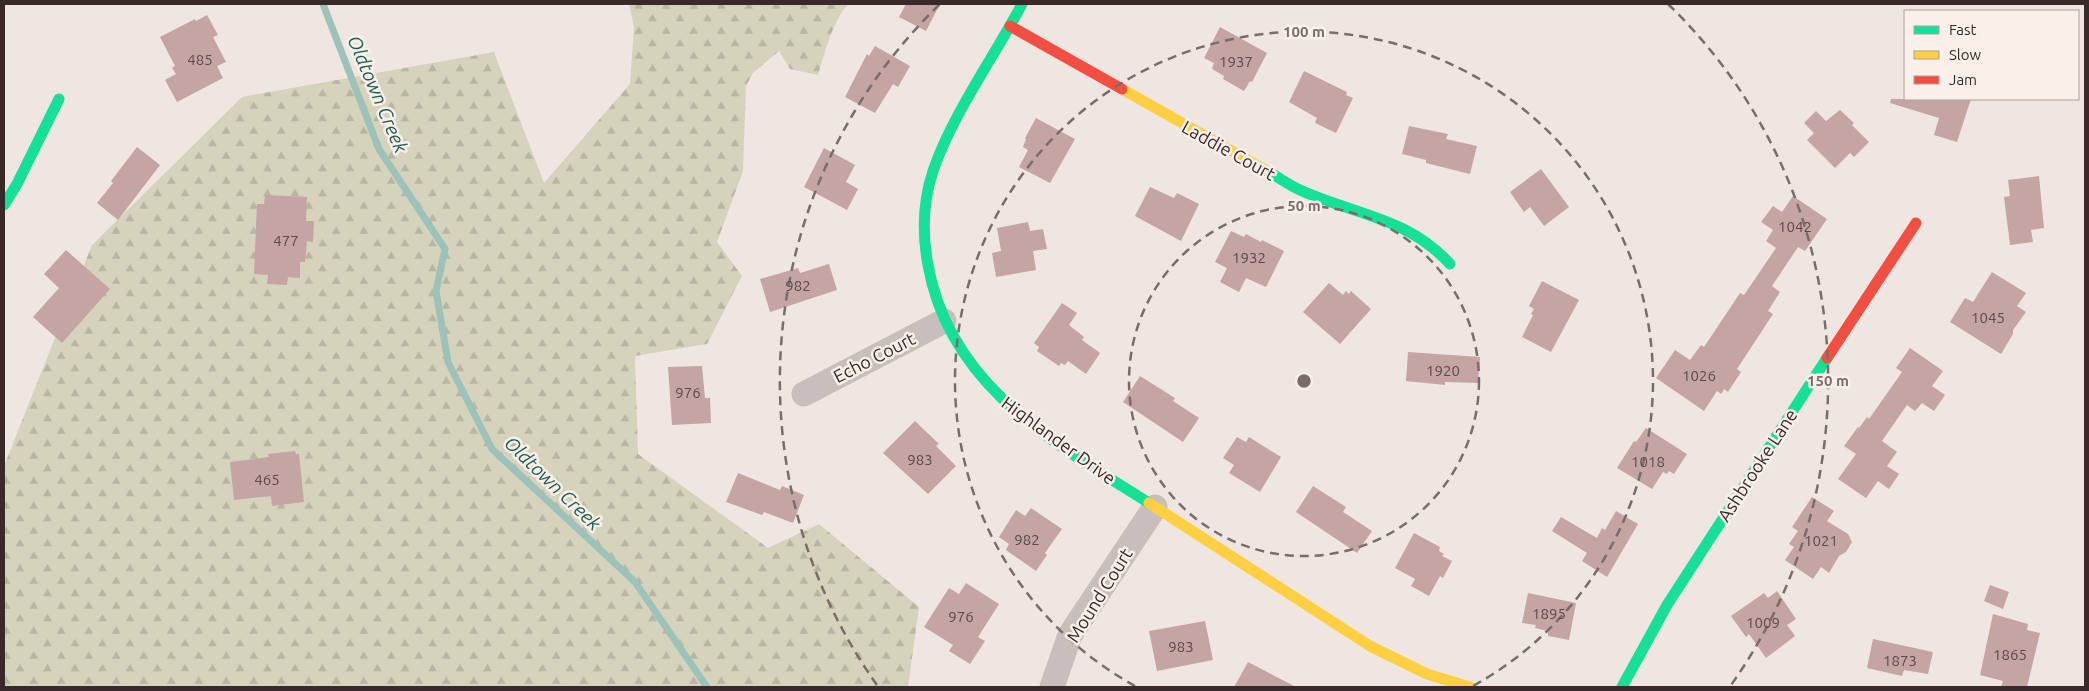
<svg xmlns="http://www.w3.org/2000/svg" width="2089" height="691" font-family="Ubuntu,sans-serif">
	<defs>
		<pattern id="forest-firs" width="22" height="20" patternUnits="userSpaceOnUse" patternTransform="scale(1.25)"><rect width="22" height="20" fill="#d5d3bc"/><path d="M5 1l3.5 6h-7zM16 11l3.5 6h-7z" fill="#b8b5a2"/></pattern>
	</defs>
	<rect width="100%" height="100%" fill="#efe6e2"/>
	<path fill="url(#forest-firs)" d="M629 4H848C832 23 825 52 818 75L790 69 779 51 753 73 746 86 743 171 717 242 742 276 707 344 635 356 638 454 768 548 819 524 919 607 908 687H4V466L92 245 242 97 494 52 544 183 630 84 634 27Z"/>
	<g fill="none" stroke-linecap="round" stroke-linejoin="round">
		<polyline stroke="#9dc2b9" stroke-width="7" points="323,4 379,149 445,249 436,291 448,362 492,449 635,582 707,687"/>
	</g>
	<g fill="#c4a5a3">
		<polygon points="906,4 940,4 926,31 899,17"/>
		<polygon points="207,15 218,35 213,37 226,62 217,66 223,78 177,102 165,80 176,74 172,68 175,66 160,37 195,19 196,21"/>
		<polygon points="1220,27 1267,53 1252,82 1250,81 1244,91 1223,79 1224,76 1212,69 1214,63 1204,58"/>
		<polygon points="875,46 910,66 898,87 893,84 875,113 845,97 867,54 869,56"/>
		<polygon points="1304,71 1347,92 1346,95 1353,98 1336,133 1315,123 1317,118 1289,102"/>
		<polygon points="1891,99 1971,99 1957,142 1934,135 1939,118 1890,103"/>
		<polygon points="1840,110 1854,123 1852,125 1869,142 1854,157 1850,153 1835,168 1807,140 1814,133 1804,123 1816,111 1826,121"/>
		<polygon points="1036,118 1075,139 1050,183 1019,167 1028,150 1023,147 1026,139 1025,138"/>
		<polygon points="1409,126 1448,134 1446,139 1477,146 1470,174 1426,163 1426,160 1402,154"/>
		<polygon points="137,147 160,165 118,220 97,203 113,183 111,181"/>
		<polygon points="824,148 855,165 846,182 858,189 847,210 804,187"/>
		<polygon points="1541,169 1569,207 1544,226 1530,207 1524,212 1510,192"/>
		<polygon points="2039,176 2044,228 2031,230 2033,242 2010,245 2004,197 2010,196 2008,180"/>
		<polygon points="1150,187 1174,198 1177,193 1199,204 1181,241 1135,216"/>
		<polygon points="265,195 307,197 306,221 314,221 313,242 307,241 305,262 300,262 300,278 288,277 287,285 267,284 268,275 254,274 257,204 264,204"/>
		<polygon points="1793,196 1827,219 1805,251 1798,247 1772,286 1780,292 1768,311 1773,314 1737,369 1741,372 1728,392 1724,389 1721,394 1717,391 1704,411 1656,378 1675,350 1690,360 1701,345 1704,347 1740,293 1744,295 1776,248 1766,241 1773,230 1761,222 1773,206 1782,212"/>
		<polygon points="1028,222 1030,231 1043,229 1047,249 1033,251 1036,270 996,277 992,253 1001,251 997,228"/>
		<polygon points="1231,231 1244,237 1246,234 1261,242 1262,240 1284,251 1266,287 1246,278 1239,292 1220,282 1227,268 1215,262"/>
		<polygon points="66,250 110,289 62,343 33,317 59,288 44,274"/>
		<polygon points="829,264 837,290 770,312 760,279 798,268 800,273"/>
		<polygon points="1992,272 2026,293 2017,306 2026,312 2013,330 2013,334 2001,354 1950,322 1965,298 1973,302"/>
		<polygon points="1542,281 1579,300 1551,352 1522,337 1533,315 1531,314 1534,309 1529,306"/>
		<polygon points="1329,283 1343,295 1346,291 1349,294 1351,291 1371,309 1340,344 1303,312"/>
		<polygon points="1062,303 1077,313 1069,325 1084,337 1082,340 1100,353 1086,374 1068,361 1065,365 1061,363 1059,366 1037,351 1039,347 1034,343"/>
		<polygon points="1910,348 1943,371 1932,386 1945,395 1934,411 1922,403 1915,411 1907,405 1882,441 1897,452 1887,466 1899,474 1889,489 1878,481 1866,498 1838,479 1856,454 1844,446 1858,427 1859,428 1867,417 1869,419 1902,372 1896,368"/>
		<polygon points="1408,352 1480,357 1478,383 1445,382 1445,385 1406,381"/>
		<polygon points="702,366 705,398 710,398 711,423 672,425 668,367"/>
		<polygon points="1140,376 1175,398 1173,401 1199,418 1183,442 1123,402"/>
		<polygon points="915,421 939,444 936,446 956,466 928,494 883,453"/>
		<polygon points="1646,428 1687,454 1674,474 1669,471 1667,474 1663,472 1652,489 1617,468 1634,441 1636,442"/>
		<polygon points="1237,437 1246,442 1249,437 1281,457 1260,492 1229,473 1234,465 1223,458"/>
		<polygon points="295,451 296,454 299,454 304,502 272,506 271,496 234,500 230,462 269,457 268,454"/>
		<polygon points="738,473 780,490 782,486 804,495 793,523 764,512 762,515 726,502"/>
		<polygon points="1313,486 1346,507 1343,512 1372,531 1357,553 1296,512"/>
		<polygon points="1812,497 1834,511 1827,521 1848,534 1852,542 1846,552 1839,556 1829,573 1821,567 1813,579 1785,560 1794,547 1789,544 1798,531 1792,527"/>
		<polygon points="1031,508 1062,529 1045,553 1047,555 1036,571 1006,550 1009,544 999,537 1016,510 1025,516"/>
		<polygon points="1616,511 1638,524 1607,577 1582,561 1587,553 1552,531 1561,517 1597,538 1602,528 1605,530"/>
		<polygon points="1414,533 1440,547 1439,551 1444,554 1442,556 1452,561 1443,578 1440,576 1429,596 1411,586 1415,579 1395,568"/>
		<polygon points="966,583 999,604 978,637 985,641 970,664 949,651 953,645 924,627 949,588 959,594"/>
		<polygon points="1990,585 2009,592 2003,609 1984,601"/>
		<polygon points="1777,591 1796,619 1787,625 1795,636 1766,658 1749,634 1746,637 1731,616 1764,593 1768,598"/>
		<polygon points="1528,593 1576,603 1569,640 1548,636 1548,631 1535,628 1536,625 1522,623"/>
		<polygon points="1993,614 2028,624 2027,630 2040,633 2027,687 2001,687 2003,681 1980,675"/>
		<polygon points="1205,621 1213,660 1157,671 1149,631"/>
		<polygon points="1873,639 1933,652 1928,674 1904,670 1902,676 1867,668"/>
		<polygon points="1248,662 1296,687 1234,687"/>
	</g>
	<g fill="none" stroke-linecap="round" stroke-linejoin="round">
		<g stroke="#c8bebb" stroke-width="25">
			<polyline points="804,394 944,321"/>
			<polyline points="1052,687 1070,635 1155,507"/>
		</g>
		<g stroke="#16e098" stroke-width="11">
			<path d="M1022 4C994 57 952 115 933 171 923 201 922 233 928 265 949 385 1054 443 1149 503"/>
			<path d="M1267 171C1278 177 1289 185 1300 190 1355 215 1407 217 1450 264"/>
			<polyline points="4,205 17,184 59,99"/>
			<polyline points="1622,687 1667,605 1827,358"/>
		</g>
		<g stroke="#ffcf43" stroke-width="11">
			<polyline points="1122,89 1267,171"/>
			<polyline points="1149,503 1370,646 1427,674 1470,687"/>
		</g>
		<g stroke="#f24e42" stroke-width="11">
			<polyline points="1010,26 1122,89"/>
			<polyline points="1827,358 1916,223"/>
		</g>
	</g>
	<g fill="none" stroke="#796c6a" stroke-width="2.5" stroke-dasharray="9 6">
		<circle cx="1304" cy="381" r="175"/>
		<path d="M1135 686A349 349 0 1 1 1473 686"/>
		<path d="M877 685A524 524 0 0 1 940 4M1668 4A524 524 0 0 1 1731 685"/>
	</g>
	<g text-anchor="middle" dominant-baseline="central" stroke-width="5" stroke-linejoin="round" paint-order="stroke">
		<g font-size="15" fill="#5c4948">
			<text x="200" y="59">485</text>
			<text x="1236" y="61">1937</text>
			<text x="1795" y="226">1042</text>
			<text x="286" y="240">477</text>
			<text x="1249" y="257">1932</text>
			<text x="798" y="285">982</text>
			<text x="1988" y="317">1045</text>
			<text x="1443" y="370">1920</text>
			<text x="1699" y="375">1026</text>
			<text x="688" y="392">976</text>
			<text x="920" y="459">983</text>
			<text x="1648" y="461">1018</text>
			<text x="267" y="479">465</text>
			<text x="1027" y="539">982</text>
			<text x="1821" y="540">1021</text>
			<text x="1549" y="613">1895</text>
			<text x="961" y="616">976</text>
			<text x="1763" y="622">1009</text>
			<text x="1181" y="646">983</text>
			<text x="2010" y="654">1865</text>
			<text x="1900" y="660">1873</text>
		</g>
		<g font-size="18" fill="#392a29" stroke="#fbefea">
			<text transform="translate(1229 150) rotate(29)">Laddie Court</text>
			<text transform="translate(874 357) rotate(-27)">Echo Court</text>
			<text transform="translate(1059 440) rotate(36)">Highlander Drive</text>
			<text transform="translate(1757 465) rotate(-57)">Ashbrooke Lane</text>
			<text transform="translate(1099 595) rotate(-58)">Mound Court</text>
		</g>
		<g font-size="19" font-style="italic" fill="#1b5e52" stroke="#fbefea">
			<text transform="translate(378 94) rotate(67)">Oldtown Creek</text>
			<text transform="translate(553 483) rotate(44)">Oldtown Creek</text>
		</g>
	</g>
	<circle cx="1304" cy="381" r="8" fill="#796c6a" stroke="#fbefea" stroke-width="2.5"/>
	<g font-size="15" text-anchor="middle" font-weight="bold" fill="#796c6a" stroke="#fbefea" stroke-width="5" stroke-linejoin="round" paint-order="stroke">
		<text x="1304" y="37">100 m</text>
		<text x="1304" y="211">50 m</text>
		<text x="1828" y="386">150 m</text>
	</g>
	<rect width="2089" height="691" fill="none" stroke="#392a29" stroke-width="10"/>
	<rect x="1904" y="10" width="175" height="90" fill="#fbefea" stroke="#ada09d"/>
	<rect x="1914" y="26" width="25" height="8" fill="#16e098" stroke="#ada09d"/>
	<text x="1949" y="35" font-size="15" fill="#392a29">Fast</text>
	<rect x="1914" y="51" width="25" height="8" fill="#ffcf43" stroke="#ada09d"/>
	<text x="1949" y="60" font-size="15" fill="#392a29">Slow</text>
	<rect x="1914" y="76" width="25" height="8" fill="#f24e42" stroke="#ada09d"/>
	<text x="1949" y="85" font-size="15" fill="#392a29">Jam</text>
</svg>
